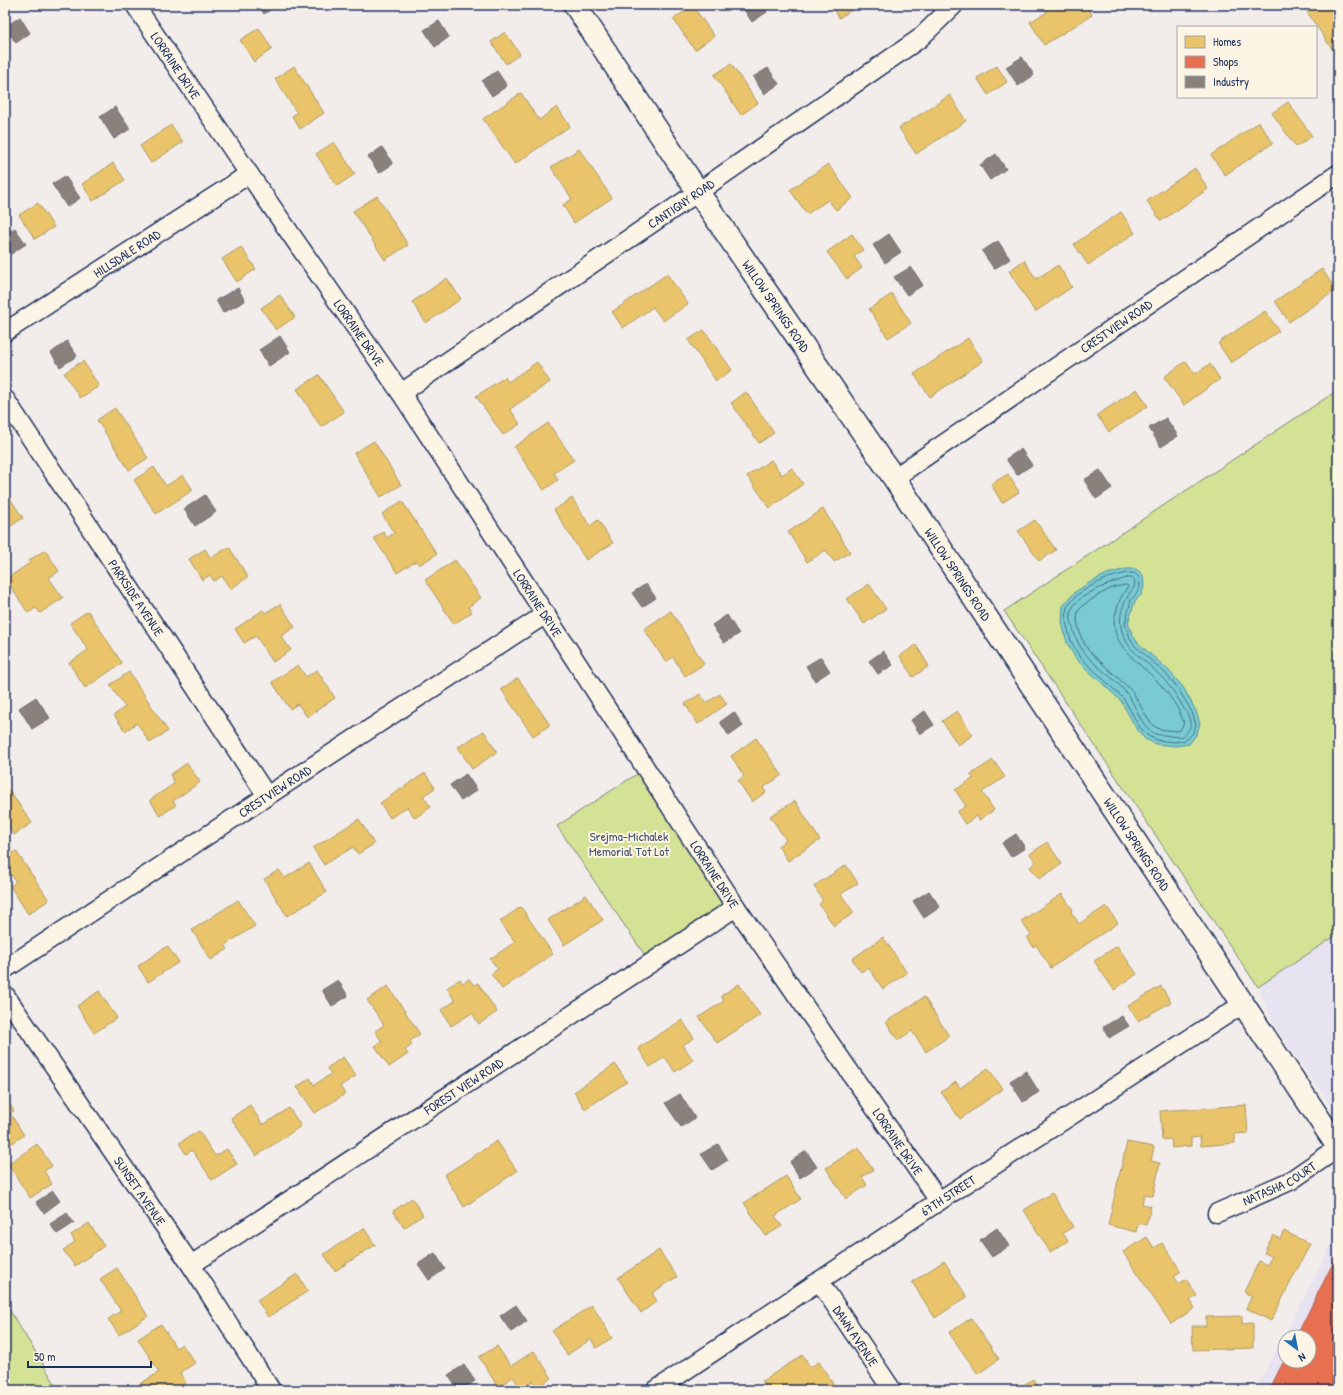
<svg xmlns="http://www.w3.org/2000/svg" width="1343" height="1395" font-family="'Patrick Hand',sans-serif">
	<rect width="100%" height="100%" fill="#f2edea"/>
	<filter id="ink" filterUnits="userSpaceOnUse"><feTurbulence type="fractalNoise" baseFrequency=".025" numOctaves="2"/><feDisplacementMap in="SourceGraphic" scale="8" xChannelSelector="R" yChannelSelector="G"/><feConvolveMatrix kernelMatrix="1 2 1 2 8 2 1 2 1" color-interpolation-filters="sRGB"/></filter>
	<g filter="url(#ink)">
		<g fill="#e7e3f0" fill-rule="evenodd">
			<polygon points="1338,934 1338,1116 1276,1028 1258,987"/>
			<path d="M1338 1233V1390H1255L1262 1377ZM1285 1337H1309V1361H1285Z"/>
		</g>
		<g fill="#d4e295" stroke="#78887a">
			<polygon points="1338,390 1338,934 1258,987 1004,611"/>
			<polygon points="640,772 722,901 720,906 717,909 646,957 557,826"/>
			<polygon points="5,1303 59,1390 5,1390"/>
		</g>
		<polygon fill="#7acbd1" stroke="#548da3" points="1126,569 1136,569 1143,575 1144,587 1141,595 1135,601 1128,623 1133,636 1138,643 1168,670 1183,687 1196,711 1200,724 1196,735 1189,744 1176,746 1156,744 1145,739 1136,728 1121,701 1076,659 1067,643 1062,622 1063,606 1075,592 1089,583 1107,574"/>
		<g fill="#e9c46a" stroke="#ab9766">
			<polygon points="831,5 853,5 855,8 839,18"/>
			<polygon points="1042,5 1086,5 1092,15 1044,45 1030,22 1047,12"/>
			<polygon points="1317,5 1331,5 1338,16 1338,45 1332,49 1307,12"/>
			<polygon points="693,6 714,36 695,50 673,19"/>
			<polygon points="259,28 272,49 254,62 240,40"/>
			<polygon points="505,32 520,54 506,64 491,42"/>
			<polygon points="731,64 758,103 741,115 714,75"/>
			<polygon points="294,66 324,113 300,129 292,116 297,113 275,79"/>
			<polygon points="997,66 1007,82 988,95 977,78"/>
			<polygon points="521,93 539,120 557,107 570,126 515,164 483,119"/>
			<polygon points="950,95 966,121 916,154 899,128"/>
			<polygon points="1288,102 1312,136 1296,147 1272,113"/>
			<polygon points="1259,122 1273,143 1225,175 1211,155"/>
			<polygon points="171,125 183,142 151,163 140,146"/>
			<polygon points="334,142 355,174 337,186 316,154"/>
			<polygon points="579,149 612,198 574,223 563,205 572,199 551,167"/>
			<polygon points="113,163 125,180 93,201 82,184"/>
			<polygon points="828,164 853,198 836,210 828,200 807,214 790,190"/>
			<polygon points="1195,168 1208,189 1161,221 1147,201"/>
			<polygon points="377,196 408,245 385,260 353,211"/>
			<polygon points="38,203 54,227 35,239 19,215"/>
			<polygon points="1121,212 1135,233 1088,265 1074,244"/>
			<polygon points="852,234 863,250 854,256 862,268 847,279 827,252"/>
			<polygon points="241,247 256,269 237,282 222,259"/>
			<polygon points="1024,260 1036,279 1058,265 1072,287 1035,312 1009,271"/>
			<polygon points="1322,269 1336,290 1289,322 1275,301"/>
			<polygon points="667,274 688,304 663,321 653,307 623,328 612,312"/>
			<polygon points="447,278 461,299 426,323 412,302"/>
			<polygon points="892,294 911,323 888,338 869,309"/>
			<polygon points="280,295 295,317 276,330 261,308"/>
			<polygon points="1265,311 1279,331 1231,363 1218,343"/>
			<polygon points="704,330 732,370 716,381 688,340"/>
			<polygon points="968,338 983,361 930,397 914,374"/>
			<polygon points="83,361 99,386 80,398 64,373"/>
			<polygon points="1186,361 1195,374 1210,364 1220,379 1184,405 1164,377"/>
			<polygon points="537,362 550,382 510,409 520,424 503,435 476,396 505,377 508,382"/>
			<polygon points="319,375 344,412 321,427 297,389"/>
			<polygon points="1137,389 1148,406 1109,432 1097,415"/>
			<polygon points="746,392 774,433 759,443 731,403"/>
			<polygon points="115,408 148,458 129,470 97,420"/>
			<polygon points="548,423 574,460 554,473 558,480 544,490 514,447"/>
			<polygon points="374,441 401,485 381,497 354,453"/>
			<polygon points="771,460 782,475 792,468 803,484 770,508 747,476"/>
			<polygon points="154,467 166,486 183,475 193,490 156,514 134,480"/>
			<polygon points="1008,474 1019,492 1002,503 991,484"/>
			<polygon points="5,491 23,518 5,530"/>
			<polygon points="572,498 590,526 598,520 613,543 586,560 554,510"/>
			<polygon points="402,501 437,554 419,565 416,561 397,573 374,538 383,532 387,538 394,533 382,514"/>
			<polygon points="823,509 850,552 834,562 826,550 807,562 788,532"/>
			<polygon points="1035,520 1056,550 1039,561 1018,531"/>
			<polygon points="229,547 248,577 230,589 222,576 214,581 210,575 202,580 189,559 205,549 211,558"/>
			<polygon points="45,550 59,571 49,578 63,598 40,613 36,608 28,613 6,579 30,563 28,561"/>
			<polygon points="455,560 481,598 468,607 472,612 454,624 425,580"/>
			<polygon points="869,584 886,609 864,624 847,599"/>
			<polygon points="280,604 295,627 281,636 291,650 273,662 256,636 244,643 235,629 263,610 265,613"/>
			<polygon points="88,611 122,663 85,688 69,663 88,650 70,623"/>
			<polygon points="671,611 704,664 685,676 673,657 666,662 644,629"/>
			<polygon points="916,645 929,666 913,677 900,656"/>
			<polygon points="298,665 306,677 317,670 335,698 307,717 298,704 290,709 272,682"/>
			<polygon points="129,672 168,731 150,743 137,723 125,731 114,715 125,707 110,685"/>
			<polygon points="518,678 550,725 533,736 501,689"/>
			<polygon points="700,694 706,703 720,694 727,704 698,724 685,704"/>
			<polygon points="957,711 973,735 958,745 942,721"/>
			<polygon points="484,731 497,752 472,769 458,747"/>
			<polygon points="756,738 782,775 763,788 766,792 752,802 738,781 744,776 731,756"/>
			<polygon points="993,760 1005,777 982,792 994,810 979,820 977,816 965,824 957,812 966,806 955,790 974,778 970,775"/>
			<polygon points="187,763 200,782 173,801 176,805 160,816 150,800 175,783 170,775"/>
			<polygon points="425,773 435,788 423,796 431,807 415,818 407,807 390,818 380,803"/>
			<polygon points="9,790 32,823 14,835 5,821 5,793"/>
			<polygon points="795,801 820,840 788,861 778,846 786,840 770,816"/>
			<polygon points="359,819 374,844 358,854 353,847 324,865 313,848"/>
			<polygon points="1047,842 1062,864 1039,879 1030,867 1036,862 1030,854"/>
			<polygon points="16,851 49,900 28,914 10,886 16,882 5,865 5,858"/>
			<polygon points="309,863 327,892 287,916 264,879 279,870 285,878"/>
			<polygon points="846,865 858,883 841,894 854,913 834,926 819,904 823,901 814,886"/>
			<polygon points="1062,894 1073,910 1071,912 1079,924 1106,906 1118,923 1051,968 1036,945 1033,947 1027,937 1031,935 1021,921"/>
			<polygon points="586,895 603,920 564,945 548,920"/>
			<polygon points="238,900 255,926 225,945 228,949 211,960 192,930"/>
			<polygon points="521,907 553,954 502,989 491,974 498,969 490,959 515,942 500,921"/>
			<polygon points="883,937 907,973 883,989 868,967 861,972 852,959"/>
			<polygon points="167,946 179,962 148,982 138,966"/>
			<polygon points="1117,946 1137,974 1114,990 1094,961"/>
			<polygon points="460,979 463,983 469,979 474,985 478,983 497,1012 479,1024 472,1013 451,1026 441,1010 455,1001 447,988"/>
			<polygon points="739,984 760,1015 717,1043 699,1017 724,1001 721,996"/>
			<polygon points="388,986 420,1034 410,1041 412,1045 405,1050 408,1054 389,1067 375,1046 382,1042 375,1031 384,1025 367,1000"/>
			<polygon points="1161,986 1171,1002 1138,1021 1128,1006"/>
			<polygon points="99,991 117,1018 94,1033 77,1006"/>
			<polygon points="924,997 949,1036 926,1052 912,1031 898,1040 886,1022"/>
			<polygon points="682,1020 694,1038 683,1045 693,1060 675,1072 665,1057 650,1067 638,1048"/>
			<polygon points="343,1057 356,1076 340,1086 345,1094 315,1113 297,1087 310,1078 314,1085 331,1074 327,1068"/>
			<polygon points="615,1064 627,1082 585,1109 574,1092"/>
			<polygon points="988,1068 1003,1089 960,1119 941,1092 956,1082 960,1088"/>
			<polygon points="5,1097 14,1111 10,1113 24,1135 5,1148"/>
			<polygon points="250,1105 263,1125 289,1108 301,1126 256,1156 231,1118"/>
			<polygon points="1246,1105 1248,1133 1235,1134 1235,1143 1201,1146 1200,1137 1191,1138 1191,1146 1172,1148 1171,1139 1162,1140 1160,1111"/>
			<polygon points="199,1131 215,1156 227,1149 237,1164 212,1180 192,1150 186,1154 179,1143"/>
			<polygon points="497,1141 517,1171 464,1207 444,1175"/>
			<polygon points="1127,1142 1154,1147 1151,1161 1160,1163 1153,1196 1144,1194 1142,1204 1151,1206 1146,1225 1138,1223 1136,1232 1108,1225"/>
			<polygon points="37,1144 52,1166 44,1171 52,1184 30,1198 8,1164"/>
			<polygon points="858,1147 873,1170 862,1177 867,1185 846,1199 826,1168"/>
			<polygon points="786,1176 801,1199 775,1216 782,1226 766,1236 744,1203"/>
			<polygon points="1052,1193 1073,1227 1063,1233 1068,1241 1050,1252 1024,1210"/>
			<polygon points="412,1198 423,1215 404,1228 393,1211"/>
			<polygon points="89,1223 104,1246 75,1266 63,1250 75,1242 71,1235"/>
			<polygon points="364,1228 375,1245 335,1271 324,1254"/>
			<polygon points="1284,1231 1310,1244 1271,1321 1246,1308 1252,1296 1244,1292 1259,1261 1267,1265 1272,1256 1264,1253 1273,1235 1280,1239"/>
			<polygon points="1147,1237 1154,1248 1162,1243 1181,1271 1174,1276 1179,1284 1186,1279 1197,1296 1190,1300 1195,1308 1171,1324 1123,1252"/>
			<polygon points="659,1250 677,1277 652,1293 657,1301 641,1313 618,1278"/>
			<polygon points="944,1261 967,1297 935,1318 912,1282"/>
			<polygon points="117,1268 148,1316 119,1335 108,1319 121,1311 100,1279"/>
			<polygon points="297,1274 308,1291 268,1317 257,1300"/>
			<polygon points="592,1305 612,1338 596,1348 591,1339 567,1355 552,1331"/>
			<polygon points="1242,1316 1242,1324 1253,1323 1253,1348 1193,1350 1192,1326 1206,1326 1206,1317"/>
			<polygon points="971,1318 999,1359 978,1374 949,1333"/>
			<polygon points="161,1324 176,1348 182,1344 195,1363 180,1373 186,1383 174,1390 164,1390 163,1387 158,1390 133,1390 132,1389 159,1372 138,1339"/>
			<polygon points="497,1346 511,1366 534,1351 552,1378 537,1387 533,1381 521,1389 513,1377 498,1387 479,1357"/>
			<polygon points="803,1355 810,1367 819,1362 834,1385 827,1390 767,1390 762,1381"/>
			<polygon points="1033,1379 1040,1390 1016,1390"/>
		</g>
		<polygon fill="#e76f51" stroke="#aa5c55" points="1338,1253 1338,1382 1334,1390 1269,1390 1285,1359 1285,1361 1309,1361 1309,1337 1296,1337"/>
		<g fill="#8a817c" stroke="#696873">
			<polygon points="259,5 277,5 264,14"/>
			<polygon points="741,5 762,5 767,12 752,22"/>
			<polygon points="20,17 30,33 16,43 5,27"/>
			<polygon points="439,21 449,37 435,47 424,30"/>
			<polygon points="1022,57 1034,75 1018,86 1006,67"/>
			<polygon points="768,68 779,84 764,94 753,77"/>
			<polygon points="497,71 507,86 492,96 482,81"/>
			<polygon points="115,107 130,129 114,139 100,117"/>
			<polygon points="382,147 393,164 379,173 368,157"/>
			<polygon points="996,154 1006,169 990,180 980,165"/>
			<polygon points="65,176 80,198 67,207 52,184"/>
			<polygon points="15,228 26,244 11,254 5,245 5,234"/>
			<polygon points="889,234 901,252 885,263 873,245"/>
			<polygon points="998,241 1010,259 994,269 982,251"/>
			<polygon points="911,267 923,285 907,295 894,277"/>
			<polygon points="238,288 245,301 223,313 216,300"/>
			<polygon points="280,336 290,352 269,366 259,350"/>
			<polygon points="67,341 77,356 60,367 51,353"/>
			<polygon points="1166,418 1178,436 1161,447 1149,428"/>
			<polygon points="1021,449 1032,465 1017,475 1006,459"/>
			<polygon points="1100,470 1112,488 1096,499 1084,480"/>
			<polygon points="205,495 216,512 195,526 184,509"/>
			<polygon points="646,584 656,598 642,607 632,593"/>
			<polygon points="727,615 739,634 724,643 712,625"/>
			<polygon points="883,651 893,665 878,674 869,661"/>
			<polygon points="821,657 830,671 815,681 806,666"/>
			<polygon points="36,697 50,718 32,729 19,708"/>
			<polygon points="925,711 934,725 920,734 911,720"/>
			<polygon points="734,712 743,726 729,736 720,722"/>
			<polygon points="466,774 477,790 461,801 450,785"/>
			<polygon points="1016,834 1025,848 1011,857 1002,843"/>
			<polygon points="929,891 940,907 924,918 913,901"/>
			<polygon points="338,980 348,996 332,1006 322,990"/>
			<polygon points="1122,1016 1129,1026 1109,1038 1103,1027"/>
			<polygon points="1026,1071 1039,1092 1023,1102 1010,1081"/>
			<polygon points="680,1094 695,1118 681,1127 665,1103"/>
			<polygon points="718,1144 728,1160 712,1170 701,1154"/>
			<polygon points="806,1151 817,1167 800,1178 790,1162"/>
			<polygon points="53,1191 60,1201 44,1213 36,1202"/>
			<polygon points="67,1213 74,1223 57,1234 50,1224"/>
			<polygon points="997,1228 1009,1246 992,1257 980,1240"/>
			<polygon points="435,1253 445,1269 429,1280 418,1264"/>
			<polygon points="516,1305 527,1321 511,1332 500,1316"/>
			<polygon points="464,1365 475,1381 461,1390 458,1390 448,1375"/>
		</g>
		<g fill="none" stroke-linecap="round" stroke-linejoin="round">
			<g stroke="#416d8c" stroke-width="1">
				<polygon points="1127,573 1134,573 1139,577 1140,587 1137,593 1131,600 1125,624 1130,638 1135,646 1165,673 1179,690 1192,712 1196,725 1193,733 1186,740 1175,742 1157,740 1148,736 1139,726 1124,699 1079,656 1071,641 1066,622 1067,607 1077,595 1091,586 1108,578"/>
				<path d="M1127 578H1132L1134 579C1137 588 1130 590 1127 598 1119 612 1118 626 1126 641 1131 651 1141 657 1149 665 1163 677 1174 690 1183 707 1186 712 1190 717 1190 723 1191 726 1189 730 1187 732 1182 740 1173 736 1165 735 1160 735 1155 735 1151 731 1140 723 1136 706 1128 695 1111 672 1082 662 1074 632 1072 625 1070 618 1071 611 1075 595 1113 582 1127 578Z"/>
				<path d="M1125 585H1127L1128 587C1121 595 1119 602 1116 612 1106 644 1139 661 1158 682 1169 694 1179 708 1184 723L1180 730 1176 731 1159 729 1154 726 1148 719 1132 691 1088 650 1081 637 1077 621 1078 611 1085 604 1097 596 1112 588Z"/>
			</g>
			<defs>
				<g id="street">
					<path id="s1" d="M135 5 249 174 401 393 736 907 939 1201"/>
					<path id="s2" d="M5 332 249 174"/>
					<path id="s3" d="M401 393 698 192 919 39 954 5"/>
					<path id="s4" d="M5 399 267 796"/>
					<path id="s5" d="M894 478 1338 174"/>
					<path id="s6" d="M5 969 267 796 546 614"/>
					<path id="s7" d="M5 995 191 1265 271 1390"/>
					<path id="s8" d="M1217 1213 1290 1181 1338 1148"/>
					<path id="s9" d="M191 1265 736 907"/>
					<path id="s10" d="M819 1281 892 1390"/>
					<path id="s11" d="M656 1390 939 1201 1243 1004"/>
				</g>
				<g id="secondary">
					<path id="s12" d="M575 5 698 192 894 478 1338 1147"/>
				</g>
			</defs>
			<use href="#street" stroke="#1b2f5e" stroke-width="21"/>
			<use href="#secondary" stroke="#1b2f5e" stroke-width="25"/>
			<use href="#street" stroke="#fcf5e5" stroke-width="18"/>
			<use href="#secondary" stroke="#fcf5e5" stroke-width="22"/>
		</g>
	</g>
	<g text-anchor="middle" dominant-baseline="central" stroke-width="4" stroke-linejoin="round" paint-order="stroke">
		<g font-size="13" fill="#1b2f5e" stroke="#fcf5e5">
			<text stroke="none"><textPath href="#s1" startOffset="73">LORRAINE DRIVE</textPath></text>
			<text stroke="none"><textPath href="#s3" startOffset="338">CANTIGNY ROAD</textPath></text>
			<text stroke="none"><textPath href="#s2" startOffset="145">HILLSDALE ROAD</textPath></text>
			<text stroke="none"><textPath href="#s12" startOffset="362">WILLOW SPRINGS ROAD</textPath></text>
			<text stroke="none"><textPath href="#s5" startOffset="269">CRESTVIEW ROAD</textPath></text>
			<text stroke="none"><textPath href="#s1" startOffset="397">LORRAINE DRIVE</textPath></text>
			<text stroke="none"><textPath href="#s12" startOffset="686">WILLOW SPRINGS ROAD</textPath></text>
			<text stroke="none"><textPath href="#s4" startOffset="238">PARKSIDE AVENUE</textPath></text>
			<text stroke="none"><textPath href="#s1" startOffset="721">LORRAINE DRIVE</textPath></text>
			<text stroke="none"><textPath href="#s6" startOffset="323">CRESTVIEW ROAD</textPath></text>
			<text stroke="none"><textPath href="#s12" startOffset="1010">WILLOW SPRINGS ROAD</textPath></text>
			<text stroke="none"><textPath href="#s1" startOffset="1045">LORRAINE DRIVE</textPath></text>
			<text stroke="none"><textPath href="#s9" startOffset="326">FOREST VIEW ROAD</textPath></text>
			<text stroke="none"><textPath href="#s1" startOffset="1369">LORRAINE DRIVE</textPath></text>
			<text stroke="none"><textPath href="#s8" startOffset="69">NATASHA COURT</textPath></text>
			<text stroke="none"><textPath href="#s7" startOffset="238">SUNSET AVENUE</textPath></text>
			<text stroke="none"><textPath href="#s11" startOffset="351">67TH STREET</textPath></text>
			<text stroke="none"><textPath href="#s10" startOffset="66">DAWN AVENUE</textPath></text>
		</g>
		<g font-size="13" fill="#405369" stroke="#fcf5e5">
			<text x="629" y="836">Srejma-Michalek<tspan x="629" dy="15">Memorial Tot Lot</tspan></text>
		</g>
	</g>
	<rect width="1343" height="1395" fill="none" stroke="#fcf5e5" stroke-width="20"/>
	<rect x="10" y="10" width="1323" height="1375" fill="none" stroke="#1b2f5e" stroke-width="1.5" filter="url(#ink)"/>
	<rect x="1177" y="26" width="140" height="72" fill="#fcf5e5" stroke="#a2a6af"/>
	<rect x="1185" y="36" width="20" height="12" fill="#e9c46a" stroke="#a2a6af"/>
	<text x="1213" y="46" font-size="12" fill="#1b2f5e">Homes</text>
	<rect x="1185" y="56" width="20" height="12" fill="#e76f51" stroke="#a2a6af"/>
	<text x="1213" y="66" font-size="12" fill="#1b2f5e">Shops</text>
	<rect x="1185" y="76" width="20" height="12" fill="#8a817c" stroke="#a2a6af"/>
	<text x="1213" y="86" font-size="12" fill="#1b2f5e">Industry</text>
	<g transform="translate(1297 1349) rotate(148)"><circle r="19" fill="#fcf5e5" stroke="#a2a6af"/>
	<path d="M0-3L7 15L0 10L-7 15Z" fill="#1f6fb2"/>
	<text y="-6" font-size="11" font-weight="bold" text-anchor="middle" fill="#1b2f5e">N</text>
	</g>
	<path d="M28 1361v6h123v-6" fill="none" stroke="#1b2f5e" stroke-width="2"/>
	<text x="34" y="1361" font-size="12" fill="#1b2f5e" stroke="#fcf5e5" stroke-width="3" paint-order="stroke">50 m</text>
</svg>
